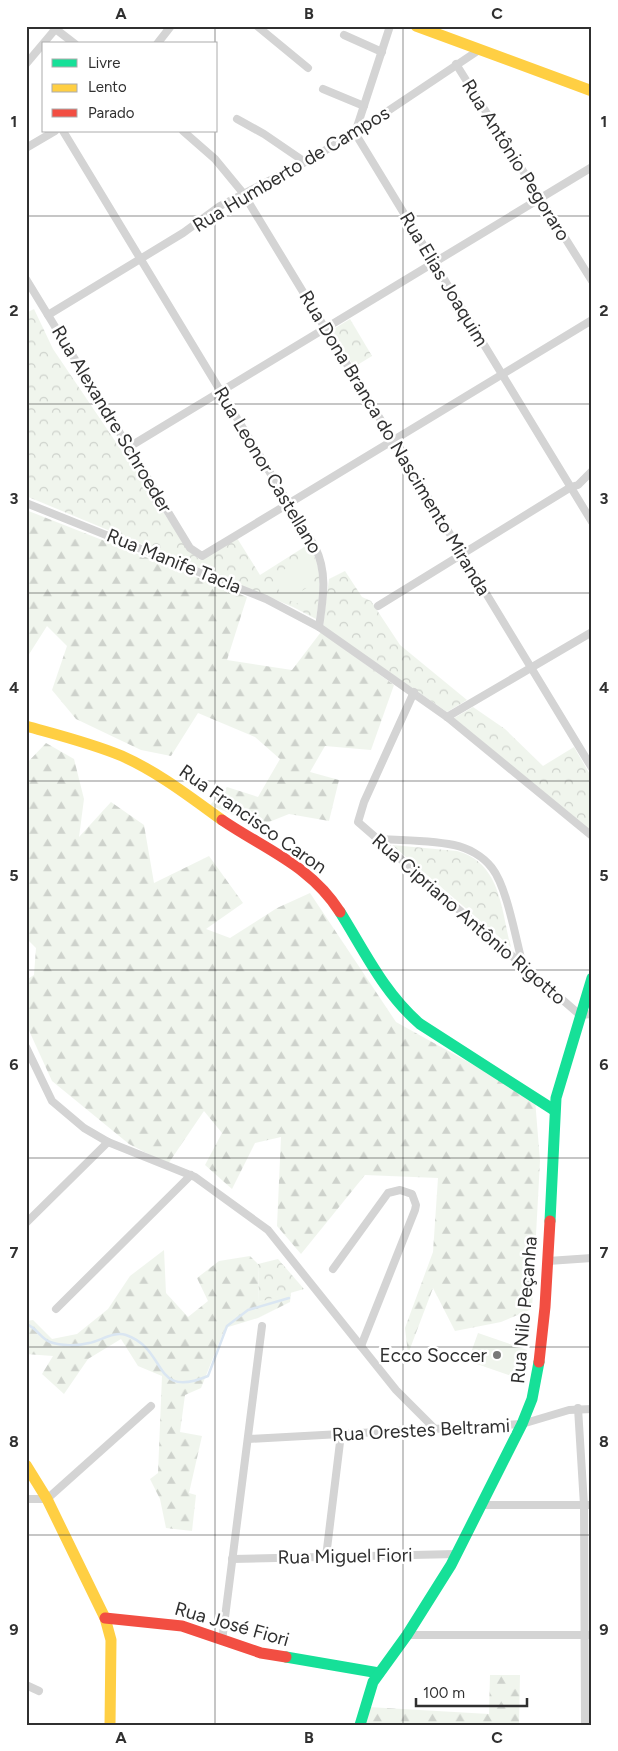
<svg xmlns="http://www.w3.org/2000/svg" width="618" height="1751" font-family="Figtree,sans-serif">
	<defs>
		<pattern id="forest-firs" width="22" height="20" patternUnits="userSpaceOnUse" patternTransform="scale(1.25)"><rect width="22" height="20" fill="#f0f5ed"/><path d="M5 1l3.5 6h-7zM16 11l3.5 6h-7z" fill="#ced2cc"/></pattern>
		<pattern id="park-crowns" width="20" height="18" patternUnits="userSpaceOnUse" patternTransform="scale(1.25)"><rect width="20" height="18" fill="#f0f5ed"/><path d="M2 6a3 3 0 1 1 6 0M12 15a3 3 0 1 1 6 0" fill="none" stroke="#ced2cc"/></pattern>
	</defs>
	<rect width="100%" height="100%" fill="#fff"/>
	<g fill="url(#forest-firs)">
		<polygon points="26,510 247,597 227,660 292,670 321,632 394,685 371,750 325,746 310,772 339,780 329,821 289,814 259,826 210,805 227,787 258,797 280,759 255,737 198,713 171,756 141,750 76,719 52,690 67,646 47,626 26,659"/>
		<polygon points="46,743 74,759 84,799 79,837 111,802 144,825 154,883 209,856 243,903 206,929 230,938 277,908 310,893 396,1022 535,1099 540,1161 532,1309 501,1322 455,1331 433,1288 408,1354 405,1328 433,1252 438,1178 365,1175 301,1254 277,1226 281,1137 255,1143 232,1189 205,1165 222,1133 204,1111 168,1164 129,1144 52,1081 26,1024 26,980 34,975 36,948 26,938 26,764"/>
		<polygon points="164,1250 166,1293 188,1317 208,1301 197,1278 219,1261 250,1256 258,1264 259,1302 291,1292 290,1302 258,1318 225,1328 201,1388 185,1395 180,1432 202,1436 189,1493 196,1495 192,1531 166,1528 160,1499 150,1479 158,1473 162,1376 138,1366 121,1339 88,1359 64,1394 42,1374 53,1356 26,1354 26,1321 33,1320 52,1339 77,1334 108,1309 130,1276"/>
		<polygon points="490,1675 520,1675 519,1725 365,1725 368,1707 489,1714"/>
	</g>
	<g fill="url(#park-crowns)">
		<path d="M34 309 53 349 188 549 200 560 237 538 260 575 309 544C323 571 321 589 316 619L293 607 26 496V313Z"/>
		<polygon points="350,319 372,356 354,367 332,330"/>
		<polygon points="345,571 362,597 371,601 400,645 467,700 447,712 323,626 329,579"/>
		<polygon points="473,707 505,729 543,766 574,747 592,778 592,832 454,718"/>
		<path d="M392 845 457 851C501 863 501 909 511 947Z"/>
		<polygon points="278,1259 304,1289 259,1302 258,1264"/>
	</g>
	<g fill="#f0f5ed">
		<polygon points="304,557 318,576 283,598 272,577"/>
		<polygon points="317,581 315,598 302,605 288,600"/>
		<polygon points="478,1333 527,1350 517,1378 468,1361"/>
	</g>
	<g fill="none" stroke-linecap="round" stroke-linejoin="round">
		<path stroke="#dae6f2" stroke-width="2.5" d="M26 1324C36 1327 41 1339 50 1342 61 1346 78 1346 89 1343 100 1341 114 1331 126 1335 169 1350 151 1400 208 1376L227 1326 248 1310 289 1298"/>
		<g stroke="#d4d4d4" stroke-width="8">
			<polyline points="257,26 308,68"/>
			<polyline points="390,26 355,133 592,522"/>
			<polyline points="53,27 75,44"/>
			<polyline points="344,35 382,52"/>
			<polyline points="157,44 171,26"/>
			<polyline points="26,64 58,26"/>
			<polyline points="456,64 592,281"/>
			<polyline points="323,89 364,106"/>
			<polyline points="237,119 264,134 305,162"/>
			<path d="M63 131 315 547C328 573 323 599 319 627L447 717 592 836"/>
			<polyline points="183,131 215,159 243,193 592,768"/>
			<polyline points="26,148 55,131"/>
			<polyline points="26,279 190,548 202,556 592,320"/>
			<polyline points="48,315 183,233 220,206 298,166 355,133 479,50"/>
			<polyline points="129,447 592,167"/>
			<polyline points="26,503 266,599 319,627"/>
			<polyline points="378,606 571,487 578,485 592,471"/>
			<polyline points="414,692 364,802 358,822 580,1015 592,1014"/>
			<polyline points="447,717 592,632"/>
			<path d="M377 839C402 840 429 840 454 845 468 848 483 856 492 868 507 887 516 940 523 966"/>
			<polyline points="26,1047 52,1101 84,1128 108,1142 195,1177 268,1230 396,1390 435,1429"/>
			<polyline points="26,1223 108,1142"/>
			<polyline points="548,1261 592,1258"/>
			<polyline points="333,1269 388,1193 400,1190 412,1194 416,1205 415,1210 361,1346"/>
			<polyline points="56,1309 191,1175"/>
			<polyline points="578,1408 584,1505 585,1725"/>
			<polyline points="248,1439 522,1424 569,1410 592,1409"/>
			<polyline points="26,1499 47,1499 151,1406"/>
			<polyline points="482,1505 592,1505"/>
			<polyline points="326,1557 341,1434"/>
			<polyline points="232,1559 457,1554"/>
			<polyline points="407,1635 592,1635"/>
			<polyline points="222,1641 262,1326"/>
			<polyline points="26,1685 39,1691"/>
		</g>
		<g stroke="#16e098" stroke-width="11">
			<path d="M340 912C365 952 384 993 420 1024L554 1110"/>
			<polyline points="550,1221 556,1098 592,978"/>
			<polyline points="286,1657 379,1673"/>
			<polyline points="360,1725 373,1682 407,1635 451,1565 522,1424 532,1399 539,1362"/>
		</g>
		<g stroke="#ffcf43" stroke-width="11">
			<polyline points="416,26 592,91"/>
			<path d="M26 726C58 735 91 743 122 756 158 772 190 797 222 820"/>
			<polyline points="26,1465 47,1499 105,1618 111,1640 110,1725"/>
		</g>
		<g stroke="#f24e42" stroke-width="11">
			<path d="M222 820C266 850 310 865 340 912"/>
			<polyline points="539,1362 545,1307 550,1221"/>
			<polyline points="105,1618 182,1626 261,1653 286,1657"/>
		</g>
	</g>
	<path fill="none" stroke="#303030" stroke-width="1" stroke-opacity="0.55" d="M215 26V44M403 26V1725M215 131V1725M26 216H592M26 404H592M26 593H592M26 781H592M26 970H592M26 1158H592M26 1347H592M26 1535H592"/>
	<circle fill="#787878" stroke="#fff" stroke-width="2" cx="497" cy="1355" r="5"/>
	<g text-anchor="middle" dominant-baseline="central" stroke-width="5" stroke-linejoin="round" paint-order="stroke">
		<g font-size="19" fill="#303030" stroke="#fff">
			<text transform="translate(516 160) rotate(58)">Rua Antônio Pegoraro</text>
			<text transform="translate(291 169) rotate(-31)">Rua Humberto de Campos</text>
			<text transform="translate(444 279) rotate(59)">Rua Elias Joaquim</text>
			<text transform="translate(112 419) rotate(59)">Rua Alexandre Schroeder</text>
			<text transform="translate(395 443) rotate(59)">Rua Dona Branca do Nascimento Miranda</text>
			<text transform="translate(268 470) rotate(59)">Rua Leonor Castellano</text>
			<text transform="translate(174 561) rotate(22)">Rua Manife Tacla</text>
			<text transform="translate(253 819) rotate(35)">Rua Francisco Caron</text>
			<text transform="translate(469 919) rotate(41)">Rua Cipriano Antônio Rigotto</text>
			<text transform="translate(524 1310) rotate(-85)">Rua Nilo Peçanha</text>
			<text transform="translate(421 1430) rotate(-3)">Rua Orestes Beltrami</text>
			<text transform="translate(345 1556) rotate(-1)">Rua Miguel Fiori</text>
			<text transform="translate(232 1624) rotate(16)">Rua José Fiori</text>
		</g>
		<g font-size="19" fill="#303030" stroke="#fff" text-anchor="end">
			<text x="487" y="1355">Ecco Soccer</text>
		</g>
	</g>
	<rect width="618" height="1751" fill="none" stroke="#ffffff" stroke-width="55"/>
	<rect x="42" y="42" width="175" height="90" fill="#ffffff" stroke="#acacac"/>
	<rect x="52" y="59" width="25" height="8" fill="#16e098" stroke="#acacac"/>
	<text x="88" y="68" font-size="15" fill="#303030">Livre</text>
	<rect x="52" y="84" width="25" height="8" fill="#ffcf43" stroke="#acacac"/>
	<text x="88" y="92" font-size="15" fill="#303030">Lento</text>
	<rect x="52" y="109" width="25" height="8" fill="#f24e42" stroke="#acacac"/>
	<text x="88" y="118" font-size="15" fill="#303030">Parado</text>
	<path d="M416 1698v8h111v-8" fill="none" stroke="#303030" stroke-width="2.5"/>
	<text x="423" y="1698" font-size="15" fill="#303030" stroke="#ffffff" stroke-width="4" paint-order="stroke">100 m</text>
	<rect x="28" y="28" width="562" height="1696" fill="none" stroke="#303030" stroke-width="2"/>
	<g font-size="16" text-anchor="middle" font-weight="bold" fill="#303030">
		<text x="121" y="19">A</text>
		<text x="309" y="19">B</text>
		<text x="497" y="19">C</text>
		<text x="14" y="127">1</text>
		<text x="604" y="127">1</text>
		<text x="14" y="316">2</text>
		<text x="604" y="316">2</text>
		<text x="14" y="504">3</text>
		<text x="604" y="504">3</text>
		<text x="14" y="693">4</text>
		<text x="604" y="693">4</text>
		<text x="14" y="881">5</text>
		<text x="604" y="881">5</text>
		<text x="14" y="1070">6</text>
		<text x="604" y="1070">6</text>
		<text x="14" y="1258">7</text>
		<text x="604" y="1258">7</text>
		<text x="14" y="1447">8</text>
		<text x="604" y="1447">8</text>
		<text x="14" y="1635">9</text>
		<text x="604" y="1635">9</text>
		<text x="121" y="1743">A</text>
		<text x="309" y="1743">B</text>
		<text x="497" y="1743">C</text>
	</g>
</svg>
